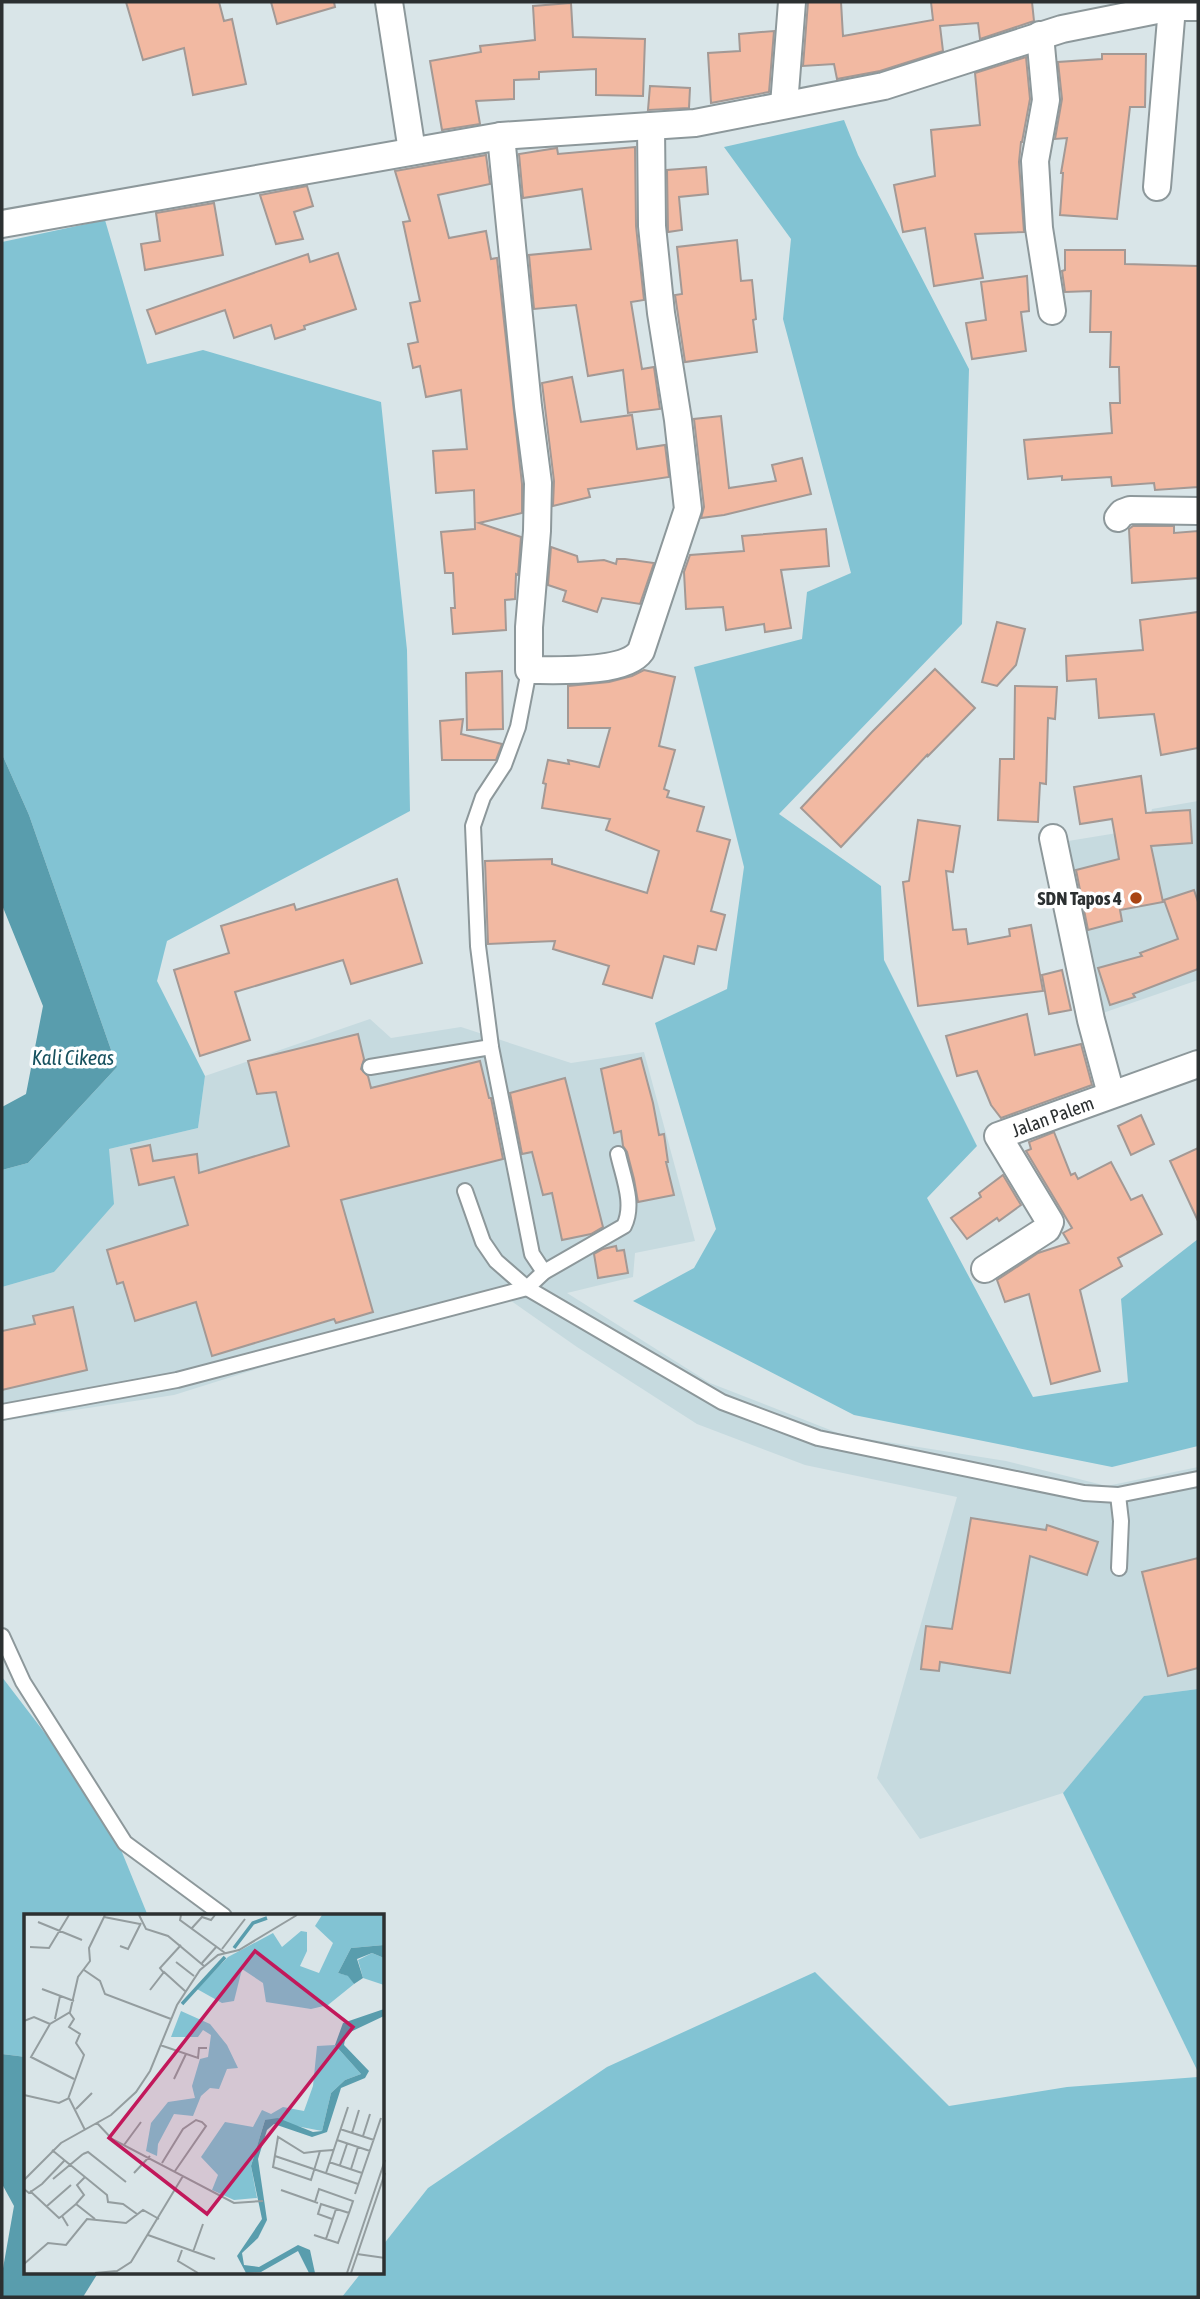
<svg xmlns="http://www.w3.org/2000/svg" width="1200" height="2299" font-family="'Asap Condensed',sans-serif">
	<rect width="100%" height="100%" fill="#d9e5e8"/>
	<g fill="#c6dadf">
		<polygon points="1198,801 1198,980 1100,1014 1062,842 1148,828 1152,809"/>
		<polygon points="370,1019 391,1038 461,1027 571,1063 644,1052 695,1241 635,1253 633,1277 567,1293 710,1383 843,1435 1006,1461 1107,1486 1198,1467 1198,1689 1144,1696 1063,1793 920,1839 877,1778 957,1497 805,1465 697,1424 577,1347 507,1298 358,1337 174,1395 2,1421 2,1287 54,1272 109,1149 198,1128 205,1076"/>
	</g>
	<g fill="#82c3d3">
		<polygon points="844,120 858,155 969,369 962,624 779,814 881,886 884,960 977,1146 927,1198 1033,1397 1128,1382 1121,1299 1198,1239 1198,1446 1112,1467 854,1415 633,1301 694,1268 716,1229 655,1023 727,989 744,867 694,667 802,639 807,592 851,573 783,319 791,239 724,147"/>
		<polygon points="105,220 147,364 203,350 381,402 407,650 410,811 167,941 157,981 205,1076 198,1128 109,1149 114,1204 54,1272 2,1287 2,1170 28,1163 117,1067 29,815 2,754 2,242"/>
		<polygon points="2,1677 106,1813 148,1916 26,1916 26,2057 2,2054"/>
		<polygon points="1198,1689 1198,2072 1063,1793 1144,1696"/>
		<polygon points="815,1972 949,2106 1067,2087 1198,2077 1198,2297 342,2297 361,2273 383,2273 383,2245 428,2188 607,2067"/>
	</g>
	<g fill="#599dad">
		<polygon points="2,754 29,815 117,1067 28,1163 2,1170 2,1107 26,1094 43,1006 2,905"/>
		<polygon points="2,2054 26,2057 26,2273 98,2273 83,2297 2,2297 2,2274 14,2206 2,2184"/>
	</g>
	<g fill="#f2b9a2" stroke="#a39995" stroke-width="2">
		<polygon points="126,2 219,2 224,21 232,19 246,84 193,95 184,48 143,60"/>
		<polygon points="271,2 334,2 335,7 277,24"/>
		<polygon points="808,2 841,2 843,36 933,20 931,2 1032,2 1034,21 980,39 978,23 940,26 943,51 880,71 837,79 834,64 803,66"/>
		<polygon points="571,3 573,37 645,39 643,96 596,95 596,69 539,72 539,79 514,80 514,99 476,101 480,124 442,130 430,61 481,52 480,46 535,40 533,6"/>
		<polygon points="774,31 769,92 711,103 708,53 740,51 739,34"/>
		<polygon points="1102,54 1146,54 1145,107 1130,107 1117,219 1060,215 1063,173 1061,173 1067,138 1055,139 1062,99 1058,62 1102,59"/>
		<polygon points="1026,57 1030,99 1022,142 1021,142 1019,162 1024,232 975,234 983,278 934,286 925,228 903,232 894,185 935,176 931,130 980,125 975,73"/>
		<polygon points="650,86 690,88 689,108 648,110"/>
		<polygon points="635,147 636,226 644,300 631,302 642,369 654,367 660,409 628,413 623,370 588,376 576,305 534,309 529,255 591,249 582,189 523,198 519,154 557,148 558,154"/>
		<polygon points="486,155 490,184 438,195 449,238 486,231 491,259 497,258 522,484 522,513 479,523 521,537 518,575 516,574 515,599 505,600 506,630 453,634 451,608 455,608 453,573 445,573 441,532 475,529 474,490 436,493 433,451 467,449 461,390 426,397 420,366 413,368 408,344 418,342 410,303 420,301 403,222 410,221 395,171"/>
		<polygon points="706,167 708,194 679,197 682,230 668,232 667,170"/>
		<polygon points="307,186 313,206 294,212 303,239 276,244 260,195"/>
		<polygon points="214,203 223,255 145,270 141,244 160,241 156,213"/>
		<polygon points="737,240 741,281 752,280 756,319 753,320 757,352 685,362 675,295 682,294 677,247"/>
		<polygon points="1065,250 1125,250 1125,264 1198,266 1198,487 1155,490 1154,483 1112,486 1111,477 1062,480 1062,476 1028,479 1024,440 1112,433 1110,403 1120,403 1119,367 1110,367 1111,332 1090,332 1091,291 1065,292 1062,271 1065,270"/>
		<polygon points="338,253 356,309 304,326 305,329 275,339 271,325 234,338 225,310 156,334 147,310 308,254 310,262"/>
		<polygon points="1027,276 1029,311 1021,312 1026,351 972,359 966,323 986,320 981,282"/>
		<polygon points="572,377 581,422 632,415 637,449 665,445 669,477 588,489 590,497 553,506 554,481 542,383"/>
		<polygon points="721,416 729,488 776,481 772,465 802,458 811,494 724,515 701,518 704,507 694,419"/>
		<polygon points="1133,526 1174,526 1174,533 1198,531 1198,578 1132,583 1129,529"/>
		<polygon points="826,529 829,566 781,570 791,628 765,632 764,624 726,630 723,607 686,609 684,572 690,555 744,551 742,536"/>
		<polygon points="551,547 577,556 578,562 604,560 616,564 617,559 625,559 654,563 640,604 602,598 597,612 563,601 566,591 548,585"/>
		<polygon points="1198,612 1198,748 1161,755 1154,714 1099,718 1096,679 1067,681 1066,656 1143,650 1140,620"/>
		<polygon points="997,622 1025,629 1016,665 997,686 982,682"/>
		<polygon points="935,669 975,708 927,757 928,754 841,847 801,808 872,732"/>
		<polygon points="644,670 675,677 659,746 675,750 664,789 669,791 667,797 704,807 697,831 730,840 711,911 725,915 716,950 698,946 694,964 664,956 652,998 603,984 609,966 553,949 555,941 488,944 485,861 552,859 552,864 647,893 659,851 606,830 610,819 542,808 546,784 543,783 548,760 569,764 568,760 599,767 610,728 568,728 568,686 609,682 632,676"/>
		<polygon points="502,671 503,729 467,730 466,673"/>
		<polygon points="1015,686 1057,687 1055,719 1048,718 1046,784 1040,783 1038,822 998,820 1000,759 1014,759"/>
		<polygon points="463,719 461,734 502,744 496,760 442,760 440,721"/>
		<polygon points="1141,776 1146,813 1190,810 1192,843 1151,846 1163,902 1120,910 1122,921 1088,930 1076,870 1119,859 1112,819 1080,824 1074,787"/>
		<polygon points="918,820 960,826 953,872 946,871 953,930 966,929 968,944 1010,936 1009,929 1031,925 1043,991 918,1006 903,882 909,881"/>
		<polygon points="397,879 422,963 351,984 343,960 235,992 250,1040 200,1056 174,970 229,953 221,926 294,904 296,910"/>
		<polygon points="1194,890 1198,902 1198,969 1133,994 1135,997 1110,1005 1098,968 1142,956 1140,953 1178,939 1164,900"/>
		<polygon points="1062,970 1071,1010 1049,1014 1042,975"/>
		<polygon points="1027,1014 1035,1055 1081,1044 1092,1085 1001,1118 991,1105 977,1071 957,1076 946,1036"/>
		<polygon points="358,1034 364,1059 361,1069 368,1076 371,1088 480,1061 489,1098 491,1098 503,1159 341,1200 373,1312 336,1323 334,1319 212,1356 196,1302 135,1321 123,1282 117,1284 107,1250 188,1225 174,1177 139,1185 131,1149 150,1145 153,1161 197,1154 199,1173 289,1146 276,1092 257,1094 248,1061"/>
		<polygon points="641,1058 653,1103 659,1135 664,1134 668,1162 666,1162 674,1195 638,1202 634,1179 627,1152 623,1146 621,1131 614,1133 601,1069"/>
		<polygon points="565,1078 603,1227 591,1234 562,1240 552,1193 543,1195 532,1152 522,1154 510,1093"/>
		<polygon points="1141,1115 1154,1144 1131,1155 1118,1126"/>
		<polygon points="1054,1132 1071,1175 1075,1173 1078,1179 1111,1162 1131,1200 1142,1195 1162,1234 1118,1258 1122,1266 1080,1290 1100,1371 1051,1384 1029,1294 1005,1302 997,1280 1038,1253 1069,1243 1063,1233 1072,1228 1026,1151 1031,1149 1029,1142"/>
		<polygon points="1198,1148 1198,1221 1170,1161"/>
		<polygon points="1003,1175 1021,1205 999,1221 997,1218 967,1239 951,1218 981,1197 979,1193"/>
		<polygon points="616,1246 617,1251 624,1250 628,1273 598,1278 594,1254 603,1249"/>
		<polygon points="73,1307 87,1370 2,1390 2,1331 35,1324 33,1316"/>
		<polygon points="971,1518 1046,1530 1047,1525 1098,1542 1087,1575 1030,1556 1010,1673 940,1662 939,1671 921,1669 926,1626 952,1629"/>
		<polygon points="1198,1558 1198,1668 1168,1676 1142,1572"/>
	</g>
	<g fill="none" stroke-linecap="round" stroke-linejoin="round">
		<defs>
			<g id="lane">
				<polyline points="529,670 518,727 504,765 483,797 473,826 478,946 491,1047 532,1254 544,1272"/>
				<polyline points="370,1067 491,1047"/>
				<polyline points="465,1191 483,1242 496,1261 527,1288 722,1402 818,1438 1084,1493 1118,1495 1198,1479"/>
				<path d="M2 1412 177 1380 527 1288 544 1272 624 1226C635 1204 623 1177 618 1154"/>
				<polyline points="1118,1495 1121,1521 1119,1568"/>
				<polyline points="2,1636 23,1682 125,1843 224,1916"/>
			</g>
			<g id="street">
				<polyline points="389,2 412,151"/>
				<polyline points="1040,35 1046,100 1035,161 1039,228 1052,311"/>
				<polyline points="784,105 792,2"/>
				<path d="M501 136 528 406 538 483 537 531 529 627V670C555 670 625 674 641 651L688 509 678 420 661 313 652 226 651 126"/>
				<polyline points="1157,187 1172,7"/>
				<polyline points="2,224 501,136 695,123 884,86 1062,29 1172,7 1198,7"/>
				<polyline points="1118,518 1122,513 1130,510 1198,511"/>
				<polyline points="1053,838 1091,1020 1111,1094"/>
				<path id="s1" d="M985 1269 1047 1229 1050 1222 998 1136 1198 1064"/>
			</g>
		</defs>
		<use href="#lane" stroke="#8d989b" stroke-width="18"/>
		<use href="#street" stroke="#8d989b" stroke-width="30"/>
		<use href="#lane" stroke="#fff" stroke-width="14"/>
		<use href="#street" stroke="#fff" stroke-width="26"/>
	</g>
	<circle fill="#a94514" stroke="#fff" stroke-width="2.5" cx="1136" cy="898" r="7"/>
	<g text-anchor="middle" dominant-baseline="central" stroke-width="7" stroke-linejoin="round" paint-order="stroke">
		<g font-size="19" font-weight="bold" fill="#2c3031" stroke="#fff" text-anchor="end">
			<text x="1122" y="898">SDN Tapos 4</text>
		</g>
		<g font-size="19" fill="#2c3031" stroke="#fff">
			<text stroke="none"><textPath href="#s1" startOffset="240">Jalan Palem</textPath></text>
		</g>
		<g font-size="21" font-style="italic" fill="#16515e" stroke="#fff">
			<text x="73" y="1057">Kali Cikeas</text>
		</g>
	</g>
	<g transform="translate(24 1914)">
		<rect width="360" height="360" fill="#d9e5e8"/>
		<path d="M298 1H360V31L327 34 314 59 325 62 330 70 304 91 287 95 242 88 239 69 218 55 210 87 198 89 173 75 204 43 249 19 258 33 277 17 283 18V37L276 52 295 59 309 29 291 12ZM348 39 360 44V71L339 64 334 46ZM157 97 186 110 203 131 214 154 203 155 195 175 186 174 177 182 169 202 150 200 134 230 133 242 122 237 127 209 144 188 171 184 168 172 176 145 184 143 187 121 179 116 174 123H147ZM311 131 337 160 321 166 307 179 298 217 241 206 227 252 233 284 210 286 188 276 194 261 177 243 201 208 229 213 238 196 247 200 259 193 280 197 289 172 293 132Z" fill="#82c3d3"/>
		<path d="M360 31V44L348 39 333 45 339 64 330 70 324 62 314 59 327 34ZM360 95V102L322 120 320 131 345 157 341 164 317 174 303 218 288 223 250 210 243 216 234 245 243 306 234 324 218 339 220 351 235 353 274 331 286 336 291 359H285L274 337 237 358 222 359 213 342 238 305 227 252 241 206 254 204 289 218 298 217 307 179 321 166 337 160 311 131 319 109Z" fill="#599dad"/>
		<path fill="none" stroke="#599dad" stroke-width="3.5" d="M210 34 229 9 243 4M158 90 201 43"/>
		<path fill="none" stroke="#949d9f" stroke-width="2" d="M115 1 122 15 144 22 180 52M157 1 156 6 201 39M80 3 116 10M14 8 58 26M168 14 178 3 187 6 191 1M96 32 104 35 117 9M6 33 25 34 45 1M198 35 221 5M152 48 170 62M178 49 193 32M60 56 76 67 81 80 147 105M139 58 136 54 157 31M18 75 50 87M126 76 140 58 161 77M31 105 36 82M0 107 10 103 26 110M136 131 174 144 175 134H183M50 165 7 143 26 110 46 98 54 63 66 47 65 34 81 1M150 165 162 140M0 181 35 189 45 184 61 216M44 185 60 141 52 129 56 120 45 113 50 105 45 98M52 195 68 179M73 209 88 225 210 289 239 287M316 215 350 226M328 219 335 196M339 222 346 200M313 226 346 237M100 231 117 208M28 236 83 281 84 288 99 290 113 300M296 237 287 266 249 253 254 223 280 239 296 237 309 236M59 240 64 238 102 268M251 242 334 270M305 248 338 259M138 249 159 215 172 206 178 208 182 212 151 257M316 251 323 230M327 255 334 233M110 259 126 242M302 259 324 193M29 265 59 240M0 266 37 229 87 201 112 178 126 157 153 91 176 56 194 41 215 36 273 1M0 275 5 279 18 270 40 247M257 276 294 289M6 277 35 304 38 302M331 280 357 204M291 288 295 275 329 287 325 299M52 290 60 281 53 271 61 263M23 292 47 271M44 312 38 302 52 290 71 305M124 321 191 345M290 321 314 329 325 299 297 290 294 300 308 305M302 325 312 295M158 336 154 347 174 359M169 338 179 310M333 340 361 344M0 350 24 329 42 331 63 305 102 309 119 296 135 305M71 359 93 357 107 348 159 262M323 359 361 246M327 359 361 259"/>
		<path fill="#c2185b" fill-opacity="0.15" stroke="#c2185b" stroke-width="3.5" d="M231 37 329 113 183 300 85 224Z"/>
		<rect width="360" height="360" fill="none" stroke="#2c3031" stroke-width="3.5"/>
	</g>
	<rect width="1200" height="2299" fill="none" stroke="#2c3031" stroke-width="7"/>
</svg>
